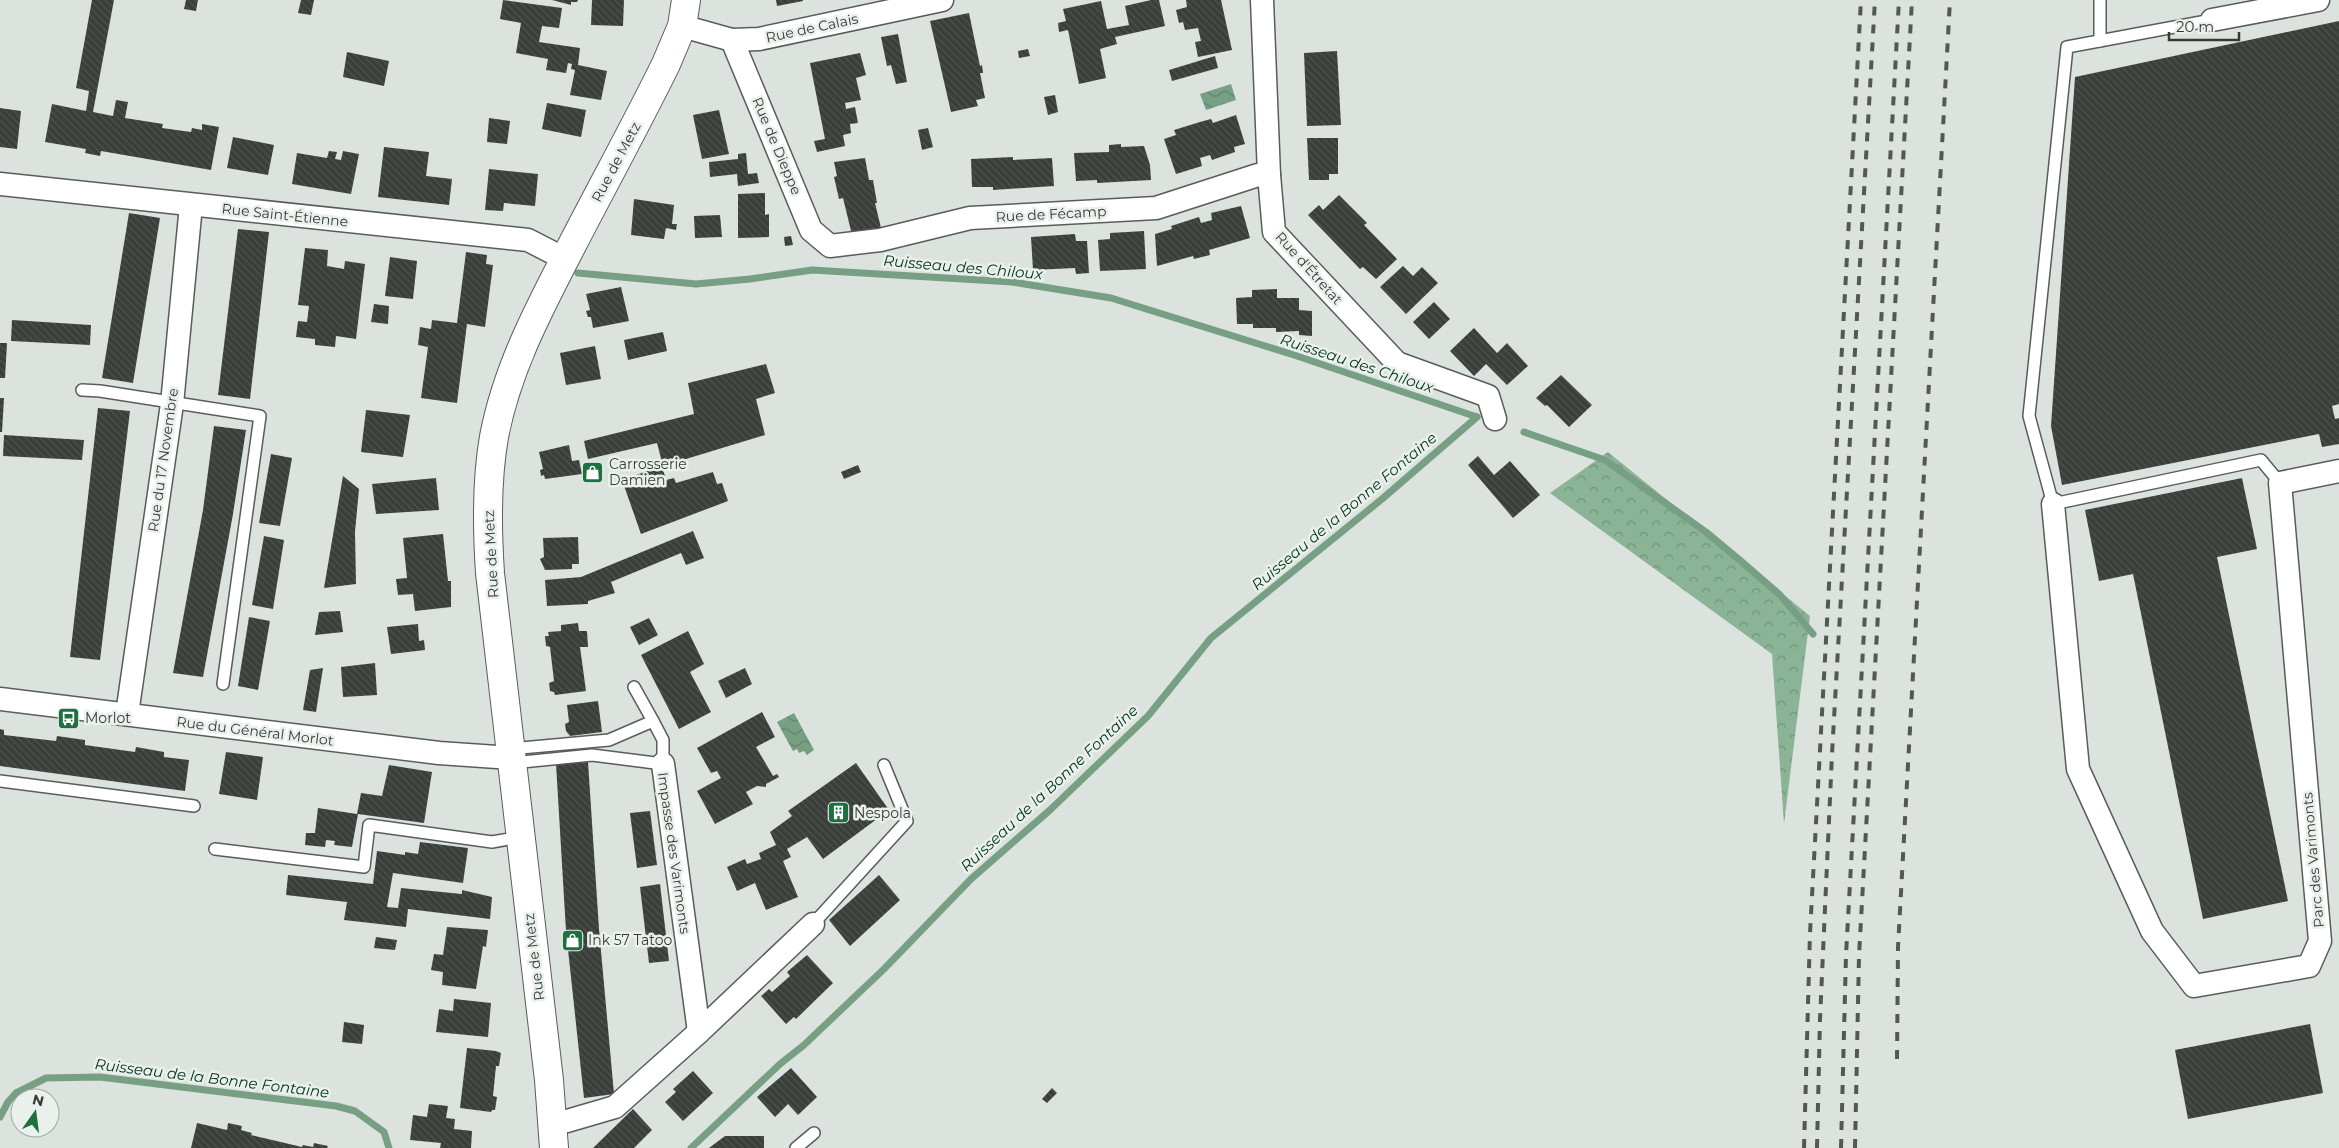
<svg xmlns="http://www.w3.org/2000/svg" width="2339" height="1148" font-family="Montserrat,sans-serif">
	<defs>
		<pattern id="forest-crowns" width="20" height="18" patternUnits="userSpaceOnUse" patternTransform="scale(1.25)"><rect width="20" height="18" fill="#8bb497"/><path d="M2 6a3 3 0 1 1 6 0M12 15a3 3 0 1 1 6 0" fill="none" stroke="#72937c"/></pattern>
		<pattern id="water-waves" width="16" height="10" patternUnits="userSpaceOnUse" patternTransform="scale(1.25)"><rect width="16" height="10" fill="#779f83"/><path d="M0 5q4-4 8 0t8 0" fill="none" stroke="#62836c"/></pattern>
		<pattern id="building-back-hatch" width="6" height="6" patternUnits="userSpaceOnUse" patternTransform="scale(1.25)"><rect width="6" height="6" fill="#3a3f3b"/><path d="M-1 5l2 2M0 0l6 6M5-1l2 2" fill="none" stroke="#4f534f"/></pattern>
	</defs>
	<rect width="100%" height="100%" fill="#dce3de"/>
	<polygon fill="url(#forest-crowns)" points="1608,452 1810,616 1784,824 1772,654 1550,493"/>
	<g fill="url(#water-waves)">
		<polygon points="1231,84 1236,100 1206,110 1200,94"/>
		<polygon points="794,713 814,750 807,755 804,751 799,753 797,749 793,751 777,722"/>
	</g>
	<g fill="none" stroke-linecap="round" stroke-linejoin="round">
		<g stroke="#779f83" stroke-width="7">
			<polyline points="578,273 696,284 750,279 812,270 1012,282 1111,298 1294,355 1477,417"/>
			<polyline points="1524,432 1605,460 1706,532 1742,562 1780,595 1813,634"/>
			<polyline points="0,1117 8,1102 16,1093 46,1078 100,1077 336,1106 355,1111 384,1132 389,1148"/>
			<polyline points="691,1148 780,1064 804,1045 884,969 971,879 1050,810 1148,716 1211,638 1382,499 1477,417"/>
		</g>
	</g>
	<g fill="url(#building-back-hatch)">
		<polygon points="92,0 114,0 93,112 113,116 116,100 128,102 125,118 163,124 162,128 191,132 192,128 202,130 202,124 219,127 211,170 101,151 100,156 85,153 86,149 45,142 52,104 86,111 89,91 76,88"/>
		<polygon points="186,0 198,0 196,11 184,9"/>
		<polygon points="301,0 314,0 311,15 298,13"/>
		<polygon points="503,0 562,8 559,28 542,26 539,42 580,48 578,65 607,71 601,100 570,95 575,70 571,69 572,64 568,63 566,73 546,70 548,59 516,53 521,23 500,19"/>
		<polygon points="552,0 578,0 577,2 571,2 571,5"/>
		<polygon points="592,0 624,0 623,26 591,25"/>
		<polygon points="776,0 803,0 803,1 777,6"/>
		<polygon points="1151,0 1159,0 1165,26 1115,37 1117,44 1100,49 1106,78 1079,84 1068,30 1059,32 1058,23 1066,21 1063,9 1101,1 1107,29 1129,25 1125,6"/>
		<polygon points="1186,0 1221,0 1232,50 1198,57 1195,42 1201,41 1198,28 1185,30 1183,22 1179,23 1176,10 1187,7"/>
		<polygon points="969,13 980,66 982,65 983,73 980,73 985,98 976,100 978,106 951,112 930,21"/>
		<polygon points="2339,21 2339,404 2332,406 2335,419 2339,418 2339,444 2322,447 2319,434 2062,485 2051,426 2075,77"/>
		<polygon points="898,34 907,82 896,84 891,65 887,66 881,37"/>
		<polygon points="1028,49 1030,56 1019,58 1018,51"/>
		<polygon points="1337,51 1341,125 1307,126 1304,53"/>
		<polygon points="347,52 389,61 384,86 343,77"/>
		<polygon points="860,53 866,75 856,78 861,100 845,103 846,109 855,107 858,123 850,124 851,133 843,135 845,146 817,152 814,141 825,139 810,63"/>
		<polygon points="1215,56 1218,68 1172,81 1169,70"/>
		<polygon points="1055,95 1058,112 1048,115 1044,97"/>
		<polygon points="547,103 586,110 581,137 542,129"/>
		<polygon points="0,108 21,111 17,149 0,147"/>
		<polygon points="719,110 729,154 702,159 693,115"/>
		<polygon points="1236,115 1245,144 1234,147 1235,152 1212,160 1210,155 1200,158 1202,166 1176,174 1164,139 1176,135 1174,130 1200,122 1211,119 1213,123"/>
		<polygon points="489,118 510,121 507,144 487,142"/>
		<polygon points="928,128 933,147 922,150 918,130"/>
		<polygon points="233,137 274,145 268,175 227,168"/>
		<polygon points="1307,138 1338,138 1338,174 1329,174 1329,180 1309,180"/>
		<polygon points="1121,144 1121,147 1144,146 1150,165 1151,180 1097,183 1097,180 1076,181 1074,153 1109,152 1109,145"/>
		<polygon points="384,147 429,152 426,176 452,179 449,205 378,197"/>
		<polygon points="329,151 337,152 335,159 341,160 343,151 359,154 351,194 292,184 297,153 327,158"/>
		<polygon points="746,153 748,174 757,173 759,183 738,186 737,174 710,177 709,162 738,159 738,154"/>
		<polygon points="1013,157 1013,160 1052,158 1054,186 993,190 993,187 972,187 971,159"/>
		<polygon points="865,158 869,180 873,180 877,203 875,203 881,228 852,235 843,198 839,199 834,177 837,176 834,162"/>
		<polygon points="489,169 538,174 535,206 504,203 503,211 485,210"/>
		<polygon points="765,193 765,215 769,214 769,237 738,238 738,194"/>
		<polygon points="1339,195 1367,223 1364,225 1397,259 1376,279 1363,267 1360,269 1308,215 1319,205 1323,210"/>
		<polygon points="634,199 674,205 672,224 677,224 676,230 666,228 664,239 631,235"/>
		<polygon points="1241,206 1250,238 1209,250 1210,255 1194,259 1193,256 1157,266 1155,234 1172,229 1171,226 1199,217 1201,223 1212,220 1211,213"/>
		<polygon points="129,213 160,218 133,383 102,378"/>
		<polygon points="720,215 722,237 695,238 694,216"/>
		<polygon points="238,229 269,232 250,399 218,395"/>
		<polygon points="1144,231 1146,269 1100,271 1098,240 1110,239 1110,233"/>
		<polygon points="1075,234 1076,241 1087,241 1089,273 1076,274 1075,268 1033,270 1031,237"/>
		<polygon points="791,236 793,245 785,246 784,237"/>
		<polygon points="305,248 328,250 327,266 344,269 345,261 365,264 356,339 336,336 335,347 315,345 315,339 296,337 298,321 307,322 309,306 298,305"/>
		<polygon points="466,252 487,255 486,264 493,265 485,327 467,324 457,403 421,398 428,347 418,345 420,327 431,329 432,320 457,323"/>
		<polygon points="390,257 417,261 413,299 385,296"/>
		<polygon points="1403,266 1413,276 1422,267 1438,283 1406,314 1380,287"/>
		<polygon points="621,287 629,321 593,328 591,317 588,317 586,311 590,310 586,294"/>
		<polygon points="1277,289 1277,298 1299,298 1299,310 1312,311 1312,336 1299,335 1299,331 1276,332 1276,328 1253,328 1253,324 1237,324 1236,298 1252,297 1252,290"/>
		<polygon points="1434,302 1450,319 1429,339 1413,322"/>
		<polygon points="374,304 389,306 388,324 371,322"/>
		<polygon points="12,320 91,325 90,345 11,341"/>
		<polygon points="1474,328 1497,353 1507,343 1528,366 1507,385 1486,364 1474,376 1450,351"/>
		<polygon points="663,332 667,351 628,360 624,340"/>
		<polygon points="0,343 7,343 5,378 0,378"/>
		<polygon points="595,346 601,379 566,385 560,353"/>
		<polygon points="766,364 775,393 756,399 765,435 663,466 657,443 588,459 584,441 694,414 688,383"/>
		<polygon points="1561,375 1592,405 1569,427 1547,405 1545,406 1536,398"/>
		<polygon points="0,398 4,398 2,432 0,432"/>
		<polygon points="98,408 130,411 100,660 70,657"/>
		<polygon points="366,410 410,415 403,457 361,452"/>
		<polygon points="214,426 246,430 233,514 203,677 173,673 203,510"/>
		<polygon points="4,435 84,440 82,460 3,456"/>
		<polygon points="569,445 572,461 579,460 582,474 545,479 544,475 541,476 540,470 543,469 539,452"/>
		<polygon points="271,454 292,458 280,526 259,523"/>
		<polygon points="1478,456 1494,475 1510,461 1540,495 1513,518 1468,465"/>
		<polygon points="858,465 861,472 844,479 841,472"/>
		<polygon points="662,466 666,480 674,478 676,483 713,472 717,484 722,483 728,501 641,534 622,480"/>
		<polygon points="343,476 359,489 355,532 356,584 324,588"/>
		<polygon points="436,478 439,510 376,514 372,484"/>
		<polygon points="2242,478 2257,549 2217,557 2288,901 2203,919 2133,574 2099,581 2085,510"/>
		<polygon points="693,531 704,558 686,565 681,553 611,582 615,593 588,601 588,604 547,606 545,580 581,577"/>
		<polygon points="443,534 448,581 451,581 451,607 415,611 413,594 398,595 396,579 407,578 403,538"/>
		<polygon points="264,536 284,540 273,609 252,605"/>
		<polygon points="578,537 579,564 572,564 572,569 545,570 540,559 544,557 543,538"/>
		<polygon points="340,611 343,632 315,635 319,612"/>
		<polygon points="249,617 270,621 258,690 238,686"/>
		<polygon points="649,618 658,635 639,645 630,627"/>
		<polygon points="578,623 579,631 587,631 588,647 580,647 586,691 555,695 554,692 550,691 549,683 554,681 550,647 546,646 545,636 549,636 548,632 561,631 561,625"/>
		<polygon points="418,624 419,641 424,640 425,650 391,654 387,627"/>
		<polygon points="688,631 704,664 690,672 711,712 679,729 641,655"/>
		<polygon points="375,663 377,695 343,697 341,667"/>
		<polygon points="323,668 316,712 303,710 310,670"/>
		<polygon points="745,668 752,684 726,698 718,681"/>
		<polygon points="598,701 602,732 570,736 566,731 565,724 569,722 567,705"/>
		<polygon points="762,712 775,737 756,747 773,776 777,774 779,777 766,784 766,787 757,786 746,792 753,804 715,824 697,791 721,778 717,771 711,773 697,748"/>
		<polygon points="0,729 4,730 4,735 56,741 57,736 85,740 85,745 135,752 136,747 164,752 164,757 189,760 185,791 0,766"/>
		<polygon points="226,752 263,757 257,800 219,794"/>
		<polygon points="588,762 599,929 614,1094 584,1098 566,931 556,764"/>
		<polygon points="856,763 889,810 823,859 807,837 787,849 791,857 783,861 798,897 766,910 755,883 737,891 727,867 745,859 747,864 761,859 759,853 776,845 770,832 792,816 788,811"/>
		<polygon points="389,765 432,772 424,823 358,814 352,847 334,845 335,841 326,840 325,847 305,845 306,833 315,833 318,808 357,814 361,793 382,796"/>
		<polygon points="650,811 657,865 637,868 630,813"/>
		<polygon points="420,842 468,848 463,883 393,873 387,907 398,908 401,888 462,894 462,890 492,897 490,919 408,909 406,927 344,920 347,902 286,895 288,875 373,884 377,851 405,855 405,852 418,854"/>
		<polygon points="879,875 900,900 850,946 829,920"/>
		<polygon points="660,884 669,961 649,963 640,887"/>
		<polygon points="447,927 488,930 486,947 483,946 476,989 442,985 443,972 431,970 434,954 443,955"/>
		<polygon points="376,937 397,940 395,950 374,948"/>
		<polygon points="807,955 833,983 796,1019 794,1017 786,1024 761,996 769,989 772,992 790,976 787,972"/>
		<polygon points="454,999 491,1003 488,1037 436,1032 439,1009 453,1011"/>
		<polygon points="344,1022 364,1025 362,1044 342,1042"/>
		<polygon points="2310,1024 2323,1093 2188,1119 2175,1050"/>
		<polygon points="467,1048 496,1051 501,1053 499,1066 496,1066 493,1096 497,1097 495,1110 492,1110 491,1112 460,1108"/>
		<polygon points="791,1068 817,1097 798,1115 788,1104 775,1117 757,1097"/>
		<polygon points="693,1071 713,1093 683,1121 665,1102 676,1092 673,1089"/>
		<polygon points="1052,1088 1057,1093 1047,1103 1042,1099"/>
		<polygon points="429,1104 448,1106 446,1118 455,1119 454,1129 472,1131 471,1148 440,1148 441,1143 410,1140 413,1115 427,1117"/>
		<polygon points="633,1109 652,1130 634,1148 593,1148"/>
		<polygon points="197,1123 227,1130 228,1123 242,1126 241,1130 252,1133 251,1135 302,1147 303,1145 313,1147 314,1143 328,1146 327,1148 191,1148"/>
		<polygon points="725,1136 764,1136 764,1148 709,1148"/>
	</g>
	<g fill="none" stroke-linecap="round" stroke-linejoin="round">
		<defs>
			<g id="service">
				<polyline points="2100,0 2100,41"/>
				<polyline points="2212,20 2067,47 2029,416 2053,504 2261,460 2280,483"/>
				<polyline points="82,390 100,391 260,416 223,684"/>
				<polyline points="510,749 609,740 653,721 634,687"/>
				<polyline points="512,763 592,755 663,764 663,740 653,721"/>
				<polyline points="0,781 194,806"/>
				<polyline points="215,849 364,867 369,825 492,842 520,837"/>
				<polyline points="813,924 907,821 884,765"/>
				<polyline points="796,1148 814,1133"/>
			</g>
			<g id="minor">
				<polyline points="1262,0 1269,175 1274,232 1397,363 1488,396 1495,419"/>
				<polyline points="2212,20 2318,0"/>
				<polyline points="682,26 732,40 759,39 942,0"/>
				<polyline points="732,40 811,230 830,246 880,240 970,218 1156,208 1258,175 1269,175"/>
				<polyline points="0,184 528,240 565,259"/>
				<polyline points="2053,504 2078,769 2152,931 2194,986 2309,966 2320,941 2280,483 2339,471"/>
				<polyline points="0,699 439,753 497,757 511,754"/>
				<polyline points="127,714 172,404 191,205"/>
				<polyline points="663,764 699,1032"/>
				<polyline points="552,1123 567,1121 615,1107 699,1032 813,924"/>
			</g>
			<path id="tertiary" d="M554 1148 549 1080 490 573C487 528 486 482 494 437 507 368 540 307 572 245 603 185 636 125 666 64L682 26 686 0"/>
		</defs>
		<use href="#service" stroke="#585d59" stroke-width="14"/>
		<use href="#minor" stroke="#585d59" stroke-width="25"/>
		<use href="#tertiary" stroke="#585d59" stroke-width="30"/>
		<use href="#service" stroke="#fff" stroke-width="11"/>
		<use href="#minor" stroke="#fff" stroke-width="22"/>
		<use href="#tertiary" stroke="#fff" stroke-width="28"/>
		<g stroke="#545855" stroke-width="4" stroke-dasharray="9 9" stroke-linecap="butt">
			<polyline points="1897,1059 1898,947 1950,0"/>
			<polyline points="1804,1148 1810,933 1861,0"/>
			<polyline points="1817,1148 1820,1019 1832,754 1875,0"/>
			<polyline points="1841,1148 1846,955 1899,0"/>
			<polyline points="1855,1148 1859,956 1912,0"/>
		</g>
	</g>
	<defs>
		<symbol id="shop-square" viewBox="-11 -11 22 22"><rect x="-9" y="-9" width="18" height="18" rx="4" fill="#1e7041" stroke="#eaf0eb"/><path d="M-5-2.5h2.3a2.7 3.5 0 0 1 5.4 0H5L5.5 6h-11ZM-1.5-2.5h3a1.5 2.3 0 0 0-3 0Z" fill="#fff"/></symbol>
		<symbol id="bus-square" viewBox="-11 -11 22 22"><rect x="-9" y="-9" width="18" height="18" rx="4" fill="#1e7041" stroke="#eaf0eb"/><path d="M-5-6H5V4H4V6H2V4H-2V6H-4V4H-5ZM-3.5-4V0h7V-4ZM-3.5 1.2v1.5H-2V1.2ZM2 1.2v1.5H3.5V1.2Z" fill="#fff"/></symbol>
		<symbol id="building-square" viewBox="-11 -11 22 22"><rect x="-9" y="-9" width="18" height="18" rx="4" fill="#1e7041" stroke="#eaf0eb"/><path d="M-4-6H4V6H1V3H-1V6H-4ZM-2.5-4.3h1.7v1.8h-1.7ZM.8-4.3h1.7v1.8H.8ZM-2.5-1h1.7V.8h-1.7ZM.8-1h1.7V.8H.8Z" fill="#fff"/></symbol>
	</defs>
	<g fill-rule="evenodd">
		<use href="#shop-square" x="580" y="460" width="25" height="25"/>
		<use href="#bus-square" x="56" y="706" width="25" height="25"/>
		<use href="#building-square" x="826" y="800" width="25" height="25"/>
		<use href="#shop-square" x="560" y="928" width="25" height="25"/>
	</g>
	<g text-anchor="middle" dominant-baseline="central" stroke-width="5" stroke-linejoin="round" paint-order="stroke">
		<g font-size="14" fill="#373a38" stroke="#eaf0eb">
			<text transform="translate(812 28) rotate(-12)">Rue de Calais</text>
			<text transform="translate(777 146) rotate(67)">Rue de Dieppe</text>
			<text transform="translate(616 162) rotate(-62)">Rue de Metz</text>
			<text transform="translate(1051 214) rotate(-3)">Rue de Fécamp</text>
			<text transform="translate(285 215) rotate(6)">Rue Saint-Étienne</text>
			<text transform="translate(1309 268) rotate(48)">Rue d'Étretat</text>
			<text transform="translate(163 460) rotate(-82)">Rue du 17 Novembre</text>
			<text transform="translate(491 554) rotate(-93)">Rue de Metz</text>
			<text transform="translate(255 731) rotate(7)">Rue du Général Morlot</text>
			<text transform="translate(674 853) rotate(82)">Impasse des Varimonts</text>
			<text transform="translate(2313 860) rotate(-95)">Parc des Varimonts</text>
			<text transform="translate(534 957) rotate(-97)">Rue de Metz</text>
		</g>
		<g font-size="14" fill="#373a38" stroke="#eaf0eb" text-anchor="start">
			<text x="609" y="464">Carrosserie<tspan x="609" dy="16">Damien</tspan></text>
			<text x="85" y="718">Morlot</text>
			<text x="854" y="813">Nespola</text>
			<text x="588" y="940">Ink 57 Tatoo</text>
		</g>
		<g font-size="15" font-style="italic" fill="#003418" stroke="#eaf0eb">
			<text transform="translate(963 267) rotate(5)">Ruisseau des Chiloux</text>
			<text transform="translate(1357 363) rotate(18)">Ruisseau des Chiloux</text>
			<text transform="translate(1344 511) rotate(-40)">Ruisseau de la Bonne Fontaine</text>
			<text transform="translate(1049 788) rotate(-43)">Ruisseau de la Bonne Fontaine</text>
			<text transform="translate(212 1078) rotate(7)">Ruisseau de la Bonne Fontaine</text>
		</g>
	</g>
	<g transform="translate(35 1113) rotate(14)"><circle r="24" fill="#eaf0eb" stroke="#a2a7a3"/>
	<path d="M0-4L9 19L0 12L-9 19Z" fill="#1e7041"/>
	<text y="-8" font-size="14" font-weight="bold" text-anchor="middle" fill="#373a38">N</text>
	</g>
	<path d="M2169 32v8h70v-8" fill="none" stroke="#373a38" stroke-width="2.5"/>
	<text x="2176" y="32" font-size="15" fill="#373a38" stroke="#eaf0eb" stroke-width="4" paint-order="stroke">20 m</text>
</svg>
